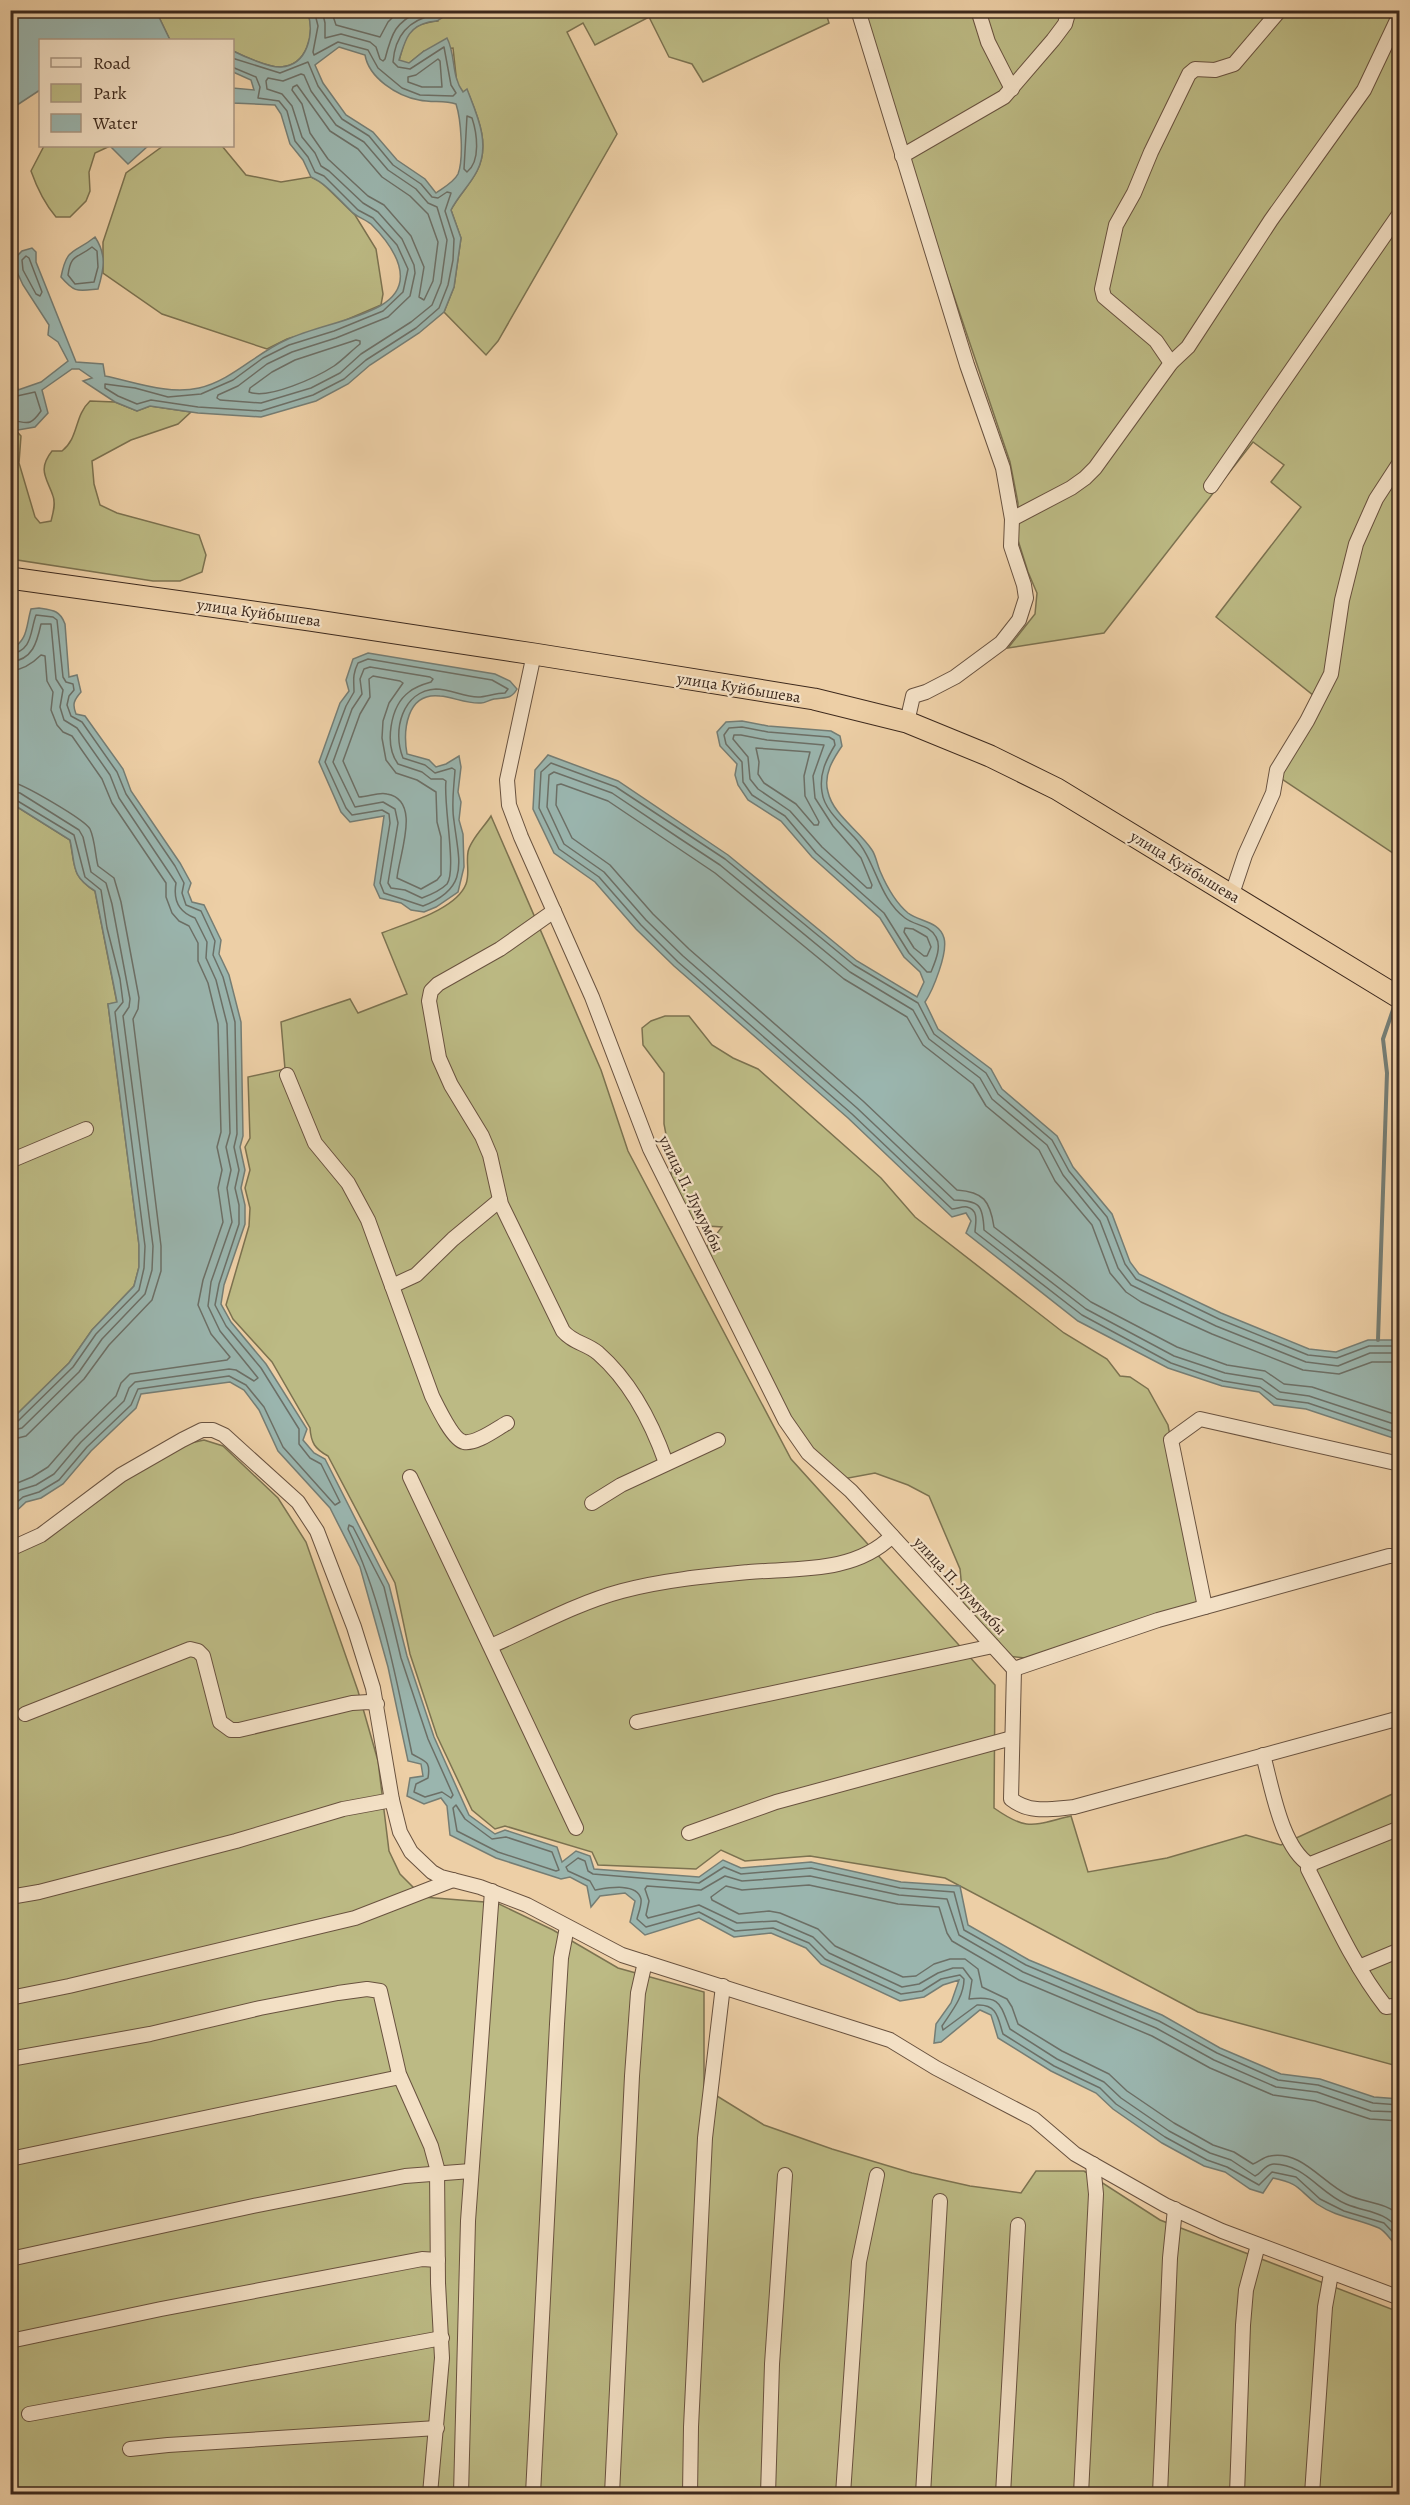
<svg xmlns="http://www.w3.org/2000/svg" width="1410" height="2505" font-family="Alegreya,serif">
	<rect width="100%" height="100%" fill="#edcfa6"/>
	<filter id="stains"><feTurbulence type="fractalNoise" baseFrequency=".00333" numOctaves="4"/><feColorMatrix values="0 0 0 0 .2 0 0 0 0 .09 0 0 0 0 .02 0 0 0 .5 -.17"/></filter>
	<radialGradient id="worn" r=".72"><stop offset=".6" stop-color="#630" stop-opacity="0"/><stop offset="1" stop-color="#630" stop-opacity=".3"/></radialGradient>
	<g fill="#bcba84" stroke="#7c7250" stroke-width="1.5">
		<path d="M825 10 829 23 703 82 692 64 669 57 649 17 595 45 583 23 567 32 617 134 498 341 486 355 444 312 454 287 461 238 451 210C458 196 470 185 477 171 491 144 477 115 467 90L463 92 457 84 453 48 424 51 408 64 399 61C406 34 408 24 438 21L440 11Z"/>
		<path d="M156 11H311L309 13C314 34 308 65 281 67 269 68 243 56 233 51L232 40H170Z"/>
		<polygon points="863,11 1399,11 1399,857 1270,771 1314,696 1216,617 1301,507 1271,482 1284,465 1253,442 1104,633 1008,648 1035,614 1037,593 1028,572 1017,537 1018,503 1010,462 937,246"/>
		<path d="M44 146H110L95 153 89 172 90 191 86 201 70 217H56C44 203 37 188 31 171Z"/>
		<polygon points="163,146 222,146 246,175 281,182 311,177 320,181 355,215 376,249 383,294 381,305 332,326 287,339 267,349 162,314 103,273 103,242 126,173"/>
		<path d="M90 401 115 402 137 411 150 406 191 412 178 424 131 440 92 461 94 484 100 505 117 513 199 535 206 555 202 572 180 581H153L11 559 10 424 21 436 19 463 35 517 40 523 51 521C53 513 56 504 53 496 47 478 37 470 52 451H62C79 438 74 416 90 401Z"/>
		<path d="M11 803 70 840C75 865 71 876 95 891L117 1003 108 1004 139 1245V1267L134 1286 92 1330 69 1363 11 1420Z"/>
		<path d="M491 816 601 1070 628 1151 791 1459 995 1685 994 1808C1028 1832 1033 1825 1071 1816L1088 1872 1167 1858 1246 1835 1281 1845 1399 1791V2063L1397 2066 1198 2012 945 1878 810 1856 745 1861 721 1850 696 1869 598 1865 592 1852 505 1826 495 1829 472 1810 437 1736 410 1654 395 1583 328 1456C315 1449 311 1443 310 1428L272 1362 233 1319 226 1305 249 1226 250 1208 245 1188 250 1170 245 1147 250 1138 248 1077 285 1069 281 1022 350 999 358 1013 407 994 382 933C406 923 456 910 466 884 470 873 466 863 468 852 470 840 485 826 491 816Z"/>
		<polygon points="665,1016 689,1016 712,1045 733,1058 758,1069 881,1178 915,1217 1064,1333 1107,1359 1120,1376 1130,1377 1148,1389 1168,1425 1201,1601 1025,1658 1008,1656 964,1610 960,1569 929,1496 908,1485 875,1473 843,1479 811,1451 788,1418 705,1249 722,1227 692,1225 671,1181 671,1161 664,1124 664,1073 643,1045 642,1028 651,1021"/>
		<polygon points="204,1440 223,1446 278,1498 306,1542 358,1691 378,1761 389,1851 400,1874 423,1897 497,1903 553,1930 618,1968 704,1992 704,2088 764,2125 832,2149 912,2173 970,2186 1021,2193 1036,2171 1084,2171 1160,2220 1399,2312 1399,2494 11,2494 10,1554 169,1448"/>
	</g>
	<g fill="#9ab5ae" stroke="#757d74" stroke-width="1.5" fill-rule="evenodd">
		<polygon points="11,10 156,11 170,40 40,40 40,90 11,109"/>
		<path d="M311 11H441L442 18C437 22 435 21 429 22 407 27 405 42 399 60L409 63 424 51 447 38C456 55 451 76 463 92L467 89C477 115 491 144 477 171 470 185 458 196 451 210L461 238 454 287 444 312 419 333 370 365 348 384 316 401 261 417 198 413 150 406 137 411 115 402 83 381 92 378 79 369H72L42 390 48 413 35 427 18 430 11 424V376L14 375 18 390 41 382 68 361 58 342 48 335 49 325 23 285 17 272 16 257 22 251 32 248 36 252V262L76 362 103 364 105 376C135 382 168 395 199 388 231 381 256 353 286 340 316 326 351 322 380 306 419 284 394 247 371 224 365 219 357 217 352 212 339 200 327 184 311 177L303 160 290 144 281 114 275 105 233 103V88L254 90 251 80 233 72V51C243 56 270 68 281 67 308 65 314 34 308 13ZM339 47 365 55C369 78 397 96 419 100 432 103 444 100 456 104 461 119 464 159 458 174 454 182 443 188 436 193L425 179 397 160 373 132 346 115 323 83 315 65Z"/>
		<polygon points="110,146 148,146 128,164"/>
		<path d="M95 237C107 255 104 269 98 289 77 291 75 293 61 277 67 246 74 254 95 237Z"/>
		<path d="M39 608C52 610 60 610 65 624L69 677 77 675 81 692C74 700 72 704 76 714L85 716 123 769 131 791 180 863 191 883 188 892 192 902 204 905 221 940 219 954 229 975 241 1022 243 1136 240 1147 245 1170 241 1188 245 1205V1224L224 1285 221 1304 231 1322 266 1364 307 1429 303 1440 314 1453 325 1459 389 1585 407 1656 434 1737 469 1815 495 1834 505 1830 557 1847 562 1862 576 1851 590 1856 594 1869 699 1877 723 1860 741 1868 811 1862 901 1882 960 1886 968 1925 1029 1960 1162 2015 1220 2048 1281 2074 1320 2079 1374 2097 1399 2099V2247C1391 2242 1387 2232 1379 2228 1358 2219 1336 2217 1317 2204 1297 2189 1301 2184 1273 2178L1263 2193 1250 2189 1225 2172 1204 2166 1162 2143 1113 2109 1096 2093 1051 2071 998 2038 991 2015 980 2010 941 2042 934 2043 936 2024 951 2003 959 1980 943 1985 924 1997 900 2001 821 1964 806 1948 771 1933 734 1937 699 1918 645 1935 630 1922 635 1901 625 1893 600 1896 591 1907 587 1886 570 1877 561 1879 496 1858 450 1835 447 1806 441 1798 424 1804 407 1796 410 1778 423 1776 421 1764 408 1761 388 1667 360 1567 330 1508 278 1451 259 1410 244 1390 230 1382 141 1394 136 1408 91 1451 63 1484 41 1498 26 1502 11 1516V1420L69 1363 92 1330 134 1286 139 1267V1245L108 1004 117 1002 95 891C70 875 76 866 70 840L11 803V649C28 641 26 626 31 609Z"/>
		<path d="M368 653 495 674 510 681 517 689C511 700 504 697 494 699 489 700 485 703 481 703 467 704 453 697 440 696 406 692 403 731 407 754L429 760 436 767 446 764 459 756 461 767 458 792 461 802 459 820 463 834 464 867 458 892 436 907 424 912 411 910 401 903 380 898 374 885 384 816 350 822 341 812 319 762 340 703 349 691 346 680 353 659Z"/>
		<path d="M742 721 768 726 831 731 840 736 842 746C833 759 823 775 828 792 833 815 860 831 872 850 876 856 877 864 880 871 886 885 896 903 908 913 920 922 939 921 944 938 948 953 933 990 925 1002L938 1029 991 1069 1002 1089 1057 1136 1073 1167 1112 1214 1130 1262 1139 1274 1221 1313 1309 1349 1336 1352 1368 1340H1399V1440L1306 1409 1274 1405 1259 1392 1222 1386 1168 1368 1078 1321 966 1233 971 1221 966 1213 952 1217 848 1118 674 966 636 929 595 882 554 853 533 809 535 770 548 755 618 781 728 855 857 961 917 997 924 982 920 972 904 957 880 918 812 857 781 821 748 800 738 785 735 775 737 764 720 746 717 732 726 722Z"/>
	</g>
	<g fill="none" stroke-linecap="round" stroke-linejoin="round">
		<g stroke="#6c6f66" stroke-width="1.5">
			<path d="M314 10 318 26 313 52 314 55 338 42 368 50 378 68 402 88 420 95 453 96 456 93 451 85 444 47 410 69 398 67 393 62C395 36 408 20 434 15L435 10"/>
			<path d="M322 10 325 23V38L341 34 370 42 376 47 380 59 383 61 385 59C392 32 395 23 421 10"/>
			<polyline points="331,10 336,25 380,37 388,22 400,10"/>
			<polyline points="232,58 280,73 308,62 318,86 342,119 369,136 393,165 421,184 432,197 438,198 447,192 451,193 445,211 454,239 453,260 448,285 439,308 416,328 366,360 344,379 313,395 261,411 198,407 151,400 137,404 118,396 105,388 105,384 135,388 168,397 201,394 233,380 263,358 289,345 334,331 383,311 403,292 408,269 397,245 373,218 358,210 324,176 315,172 308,157 295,141 287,111 279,101 258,98 260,87 256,77 232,67"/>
			<polygon points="438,59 440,61 442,87 422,87 408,82 408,77 416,75"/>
			<polygon points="301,74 304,75 311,91 336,125 364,142 388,170 416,189 428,203 437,207 447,240 441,283 432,305 411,322 361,354 340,373 311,388 261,403 220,400 217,398 218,395 238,386 267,364 292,352 336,338 388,317 410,296 415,273 414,265 402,239 378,212 363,203 329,171 321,166 315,153 302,137 292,106 282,94 267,89 266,81 268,78 283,81"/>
			<polygon points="297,85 330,131 358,149 382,177 410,196 428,214 438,242 433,281 424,300 419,297 424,267 411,236 384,205 368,196 328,159 310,133 302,104 292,90 293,87"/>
			<path d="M467 116 472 118C477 133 481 161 467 172L464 169Z"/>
			<path d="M92 247 97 251 98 267 94 282 75 284 68 275C71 253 77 259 92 247Z"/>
			<polygon points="26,256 29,258 42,292 40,296 36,294 23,270 22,260"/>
			<path d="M356 340 360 341V344C351 351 343 360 334 366 317 377 268 400 249 392L250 388 272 372 295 360Z"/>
			<path d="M10 387 13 393 17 396 35 392 41 411C29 428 27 422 10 420"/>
			<path d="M10 654C33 651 30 631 36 615L53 617 57 620 63 677 66 682 73 684 74 690 69 696 67 705 71 716 82 722 117 772 126 794 175 866 184 883 182 893 186 905 201 911 215 941 213 955 223 977 235 1022 237 1134 234 1147 239 1170 235 1188 239 1205V1224L219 1284 215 1305 226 1326 261 1368 299 1429V1444L310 1458 321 1464 340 1502 335 1505 283 1447 264 1407 246 1385 229 1376 138 1389 131 1405 87 1447 59 1480 39 1492 23 1497 10 1508"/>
			<path d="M368 659 492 680 508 689 505 693C495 693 486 697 478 697 464 697 450 689 436 689 402 691 392 731 403 758L425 765 435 773 452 768 455 770C454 787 451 804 454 821 459 862 470 888 423 906L384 893 380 883 390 823 389 814 382 810 352 815 346 808 325 762 346 706 354 692C354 681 352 675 358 663Z"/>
			<path d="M10 662C33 660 37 642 41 624H51L56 679 63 690 60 707 64 720 77 728 110 775 119 798 176 883C173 900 178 912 195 918L207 942 206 958 216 980 227 1024 230 1133 226 1147 231 1170 227 1188 232 1222 211 1282 208 1306 220 1331 258 1378 254 1381 236 1370 229 1369 135 1382 129 1388 124 1401 81 1442 54 1474 36 1485 20 1490 10 1498"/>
			<path d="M370 667 430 677 433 679 431 682C424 684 415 687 409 692 390 706 384 745 398 764L422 772 431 779H443L446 781C443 803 457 870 447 884 441 890 430 895 422 898L405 890 391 888 388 883 398 823 395 809 383 802 355 807 333 762 352 709 362 694 360 679 364 669Z"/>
			<path d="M10 671C23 670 32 664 41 655L45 656 47 681 53 692 51 710 57 725 63 732 72 736 102 779 112 803 166 883V897L172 913 179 921 189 926 198 943V961L208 983 218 1024 221 1132 217 1147 222 1170 218 1188 223 1222 203 1280 198 1305 211 1334 230 1357 227 1360 130 1374 121 1383 116 1396 75 1436 48 1467 32 1477 10 1486"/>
			<path d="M373 676 400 681 403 683 389 703 383 721 382 738 386 760 396 773 417 780 436 792 437 822 441 837V875L437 880 421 889 397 878C399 855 422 800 387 794 378 792 368 797 359 797L343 761 360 714 370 697 369 679Z"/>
			<path d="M742 727 768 732 829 737 834 740 835 745C826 760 819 774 822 792 824 810 843 825 854 837 876 860 878 898 905 918 915 926 929 924 936 937 942 947 935 962 931 972H927L909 953 884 913 816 853 785 816 752 795 743 782 742 762 726 744 724 735 729 728Z"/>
			<polygon points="741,735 767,740 824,745 813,776 815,798 833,826 861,858 872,885 871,888 867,888 822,847 790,811 758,789 750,779 748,757 733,739 734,735"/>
			<polygon points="756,748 810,752 804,776 805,796 819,822 818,825 814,825 796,804 764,783 758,774 759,762"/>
			<path d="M10 782C21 782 85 820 90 829 95 840 95 854 98 866L114 878 121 902 139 998 138 1009 133 1019 161 1246V1271L152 1300 109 1345 84 1379 26 1436 10 1440"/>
			<polyline points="10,791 20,793 79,830 83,837 91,872 106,883 112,904 130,999 129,1007 123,1016 153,1246 152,1270 145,1294 102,1339 79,1372 22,1428 10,1431"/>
			<polyline points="10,799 16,800 74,835 85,877 101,890 107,928 120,979 123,1002 115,1012 145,1246 144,1268 139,1290 96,1334 73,1367 17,1422 10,1424"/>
			<polygon points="905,928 913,929 927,937 931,947 927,956 924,956 914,948 904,932"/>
			<path d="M1400 1346H1369L1337 1358 1308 1355 1219 1319 1136 1279 1125 1264 1107 1217 1069 1171 1052 1140 998 1094 986 1073 934 1034 918 1003 854 965 725 859 616 787 551 763 541 772 539 808 559 849 599 877 641 925 678 962 852 1114 952 1209C956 1209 963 1206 967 1207 980 1210 975 1225 975 1232L1082 1315 1171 1363 1223 1381 1260 1387 1277 1399 1308 1403 1400 1434"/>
			<path d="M1400 1353H1370L1338 1366 1306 1362 1216 1326 1131 1285 1118 1268 1100 1221 1063 1175 1047 1145 992 1099 980 1078 929 1039 913 1010 850 972 720 865 679 838 612 793 554 772 549 775 547 807 564 844 604 872 646 920 683 956 857 1108 954 1200C979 1201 983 1204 984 1230L1086 1309 1174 1356 1225 1373 1262 1379 1280 1392 1309 1396 1400 1426"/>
			<path d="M1400 1362H1372L1339 1374 1303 1370 1212 1334 1141 1302 1126 1292 1110 1273 1092 1225 1055 1181 1039 1150 986 1106 973 1084 923 1045 907 1017 844 979 715 873 608 801 561 784 557 785 556 805 572 838 610 865 653 914 689 949 863 1101 957 1190C983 1192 990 1200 994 1227L1091 1302 1177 1347 1227 1365 1265 1371 1284 1384 1312 1387 1400 1416"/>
			<path d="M349 1525 353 1527 384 1587 401 1658 428 1739 453 1795 451 1798 442 1792 425 1797 414 1792 416 1784 428 1778C431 1760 425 1762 412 1754 396 1678 382 1599 348 1529Z"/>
			<polygon points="456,1805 465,1819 492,1839 506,1837 552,1852 559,1870 556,1871 498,1852 457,1831 453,1808"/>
			<path d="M1400 2105 1373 2103 1318 2085 1278 2080 1217 2053 1159 2021 1026 1965 964 1930 954 1892 900 1888 811 1868 741 1874 724 1867 699 1883 593 1874 588 1871 585 1861 578 1858 566 1867 568 1871 590 1881 595 1890C607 1888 637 1882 641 1899 642 1905 638 1914 637 1919L646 1927 699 1912 735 1931 773 1928 809 1943 825 1959 901 1994 922 1991 941 1979 960 1975 964 1979C964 1997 951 2012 942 2026L943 2030 977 2005C998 2004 998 2019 1003 2034L1054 2066 1100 2088 1116 2104 1165 2137 1207 2160 1227 2167 1259 2185 1272 2172 1296 2177 1320 2199 1344 2211 1384 2223 1400 2240"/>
			<path d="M1400 2112 1371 2111 1317 2092 1276 2087 1214 2060 1156 2028 1023 1972 959 1935 947 1899 899 1895 810 1876 742 1881 725 1876 701 1890 647 1886 645 1889 649 1901 646 1915 648 1918 699 1905 737 1923 776 1921 813 1937 829 1953 902 1987 919 1984 938 1973 953 1968H963L972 1980 969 1999C1001 1995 1000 2004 1010 2029L1057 2059 1104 2082 1121 2098 1169 2131 1210 2153 1231 2160 1255 2176C1262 2173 1265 2164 1274 2164 1304 2164 1320 2193 1346 2204 1368 2213 1383 2210 1400 2230"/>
			<path d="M1400 2121 1370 2119 1315 2101 1273 2095 1210 2068 1152 2036 1019 1980 952 1941 947 1933 939 1907 898 1904 809 1885 742 1890 726 1886 711 1897 712 1900 739 1914 769 1911 780 1913 818 1929 835 1946 903 1977 916 1976 934 1964 950 1959H965L978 1969 982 1987 1007 1999 1012 2007 1018 2024 1062 2051 1109 2074 1127 2091 1174 2123 1213 2145 1234 2152 1253 2164C1259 2162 1263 2157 1270 2156 1302 2150 1322 2183 1348 2195 1364 2203 1387 2202 1400 2216"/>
		</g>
		<polyline stroke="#757d74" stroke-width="4" points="1378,1340 1387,1073 1383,1039 1395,1004"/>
		<defs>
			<g id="minor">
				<polyline points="858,10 967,365 1003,468 1012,519 1011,546 1024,585 1026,598 1019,620 1001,643 955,677 926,692 913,696 907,722"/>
				<polyline points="978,10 988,42 1012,89"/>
				<polyline points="902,156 1004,97 1053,40 1065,24 1069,10"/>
				<polyline points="1171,363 1156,341 1104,297 1102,289 1116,225 1134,193 1151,152 1189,74 1195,69 1215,70 1234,64 1280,10"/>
				<polyline points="1211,486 1400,213"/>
				<polyline points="1012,519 1071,488 1085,478 1095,468 1171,363 1188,347 1271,220 1364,90 1400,14"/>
				<polyline points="534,654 507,780 509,805 521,837 592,997 650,1149 785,1420 808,1453 851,1491 1014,1669 1158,1620 1389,1556 1400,1556"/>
				<polyline points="1232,894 1245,855 1273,793 1277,770 1307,721 1331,674 1342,600 1356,544 1376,499 1400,462"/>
				<path d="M554 911 500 949 438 984 431 991 429 1001 439 1058 451 1085 482 1136 490 1155 501 1204 563 1331C573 1343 586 1343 598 1353 631 1382 652 1423 666 1463"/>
				<path d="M287 1075 315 1143 348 1183 368 1220 432 1396C437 1406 453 1440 464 1442 477 1444 496 1429 507 1423"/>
				<polyline points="10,1161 86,1129"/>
				<polyline points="392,1286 416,1275 453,1239 500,1200"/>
				<polyline points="410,1477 576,1828"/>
				<polyline points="592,1503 621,1485 718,1440"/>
				<polyline points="10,1549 41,1535 121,1475 182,1440 202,1430 213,1430 224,1435 298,1502 317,1531 354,1627 373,1688 392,1800 400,1832 411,1852 432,1872 441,1877 480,1887 527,1905 622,1955 890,2040 936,2068 1034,2119 1075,2154 1165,2205 1222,2231 1400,2298"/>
				<polyline points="1205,1607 1171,1440 1200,1419 1400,1464"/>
				<path d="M491 1646C534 1627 577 1603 622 1591 663 1580 707 1576 749 1572 798 1568 855 1573 892 1536"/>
				<path d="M1014 1669 1011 1799C1030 1814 1051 1809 1074 1807L1400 1718"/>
				<polyline points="25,1714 190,1649 198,1651 203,1656 220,1722 231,1730 239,1730 352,1703 369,1702 377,1704"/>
				<polyline points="637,1722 993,1646"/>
				<path d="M1263 1755C1272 1787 1281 1847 1310 1865"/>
				<path d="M1400 1828 1313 1863 1308 1869C1332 1916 1353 1965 1386 2007L1400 2005"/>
				<polyline points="689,1833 776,1802 1012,1738"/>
				<polyline points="10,1897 39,1892 236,1841 343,1809 392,1800"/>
				<polyline points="1359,1967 1400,1950"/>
				<polyline points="10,1998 69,1986 355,1918 453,1880"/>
				<polyline points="10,2059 150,2034 260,2008 338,1993 367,1989 380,1991 399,2074 431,2146 437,2168 438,2283 442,2358 430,2494"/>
				<polyline points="10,2159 400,2077"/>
				<polyline points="10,2259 253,2206 405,2176 471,2171"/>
				<polyline points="10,2341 161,2309 422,2259 438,2260"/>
				<polyline points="29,2414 442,2338"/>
				<polyline points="130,2449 168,2445 437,2428"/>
				<polyline points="10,2494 12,2494"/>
				<polyline points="461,2494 468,2221 492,1891"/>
				<polyline points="533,2494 557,2024 561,1958 567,1927"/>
				<polyline points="612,2494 632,2076 638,1993 645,1962"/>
				<polyline points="690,2494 691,2427 705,2138 723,1986"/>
				<polyline points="768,2494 772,2364 785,2175"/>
				<polyline points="843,2494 859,2262 877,2175"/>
				<polyline points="923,2494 940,2201"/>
				<polyline points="1003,2494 1018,2225"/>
				<polyline points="1081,2494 1096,2194 1093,2164"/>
				<polyline points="1160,2494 1170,2258 1175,2209"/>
				<polyline points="1237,2494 1243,2325 1246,2290 1258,2245"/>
				<polyline points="1312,2494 1325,2307 1331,2274"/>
			</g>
			<polyline id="highway" points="10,578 310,620 534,654 814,699 907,722 990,756 1057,789 1400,998"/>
		</defs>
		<use href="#minor" stroke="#69523f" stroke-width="16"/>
		<use href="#highway" stroke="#3d291d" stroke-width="23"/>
		<use href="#minor" stroke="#f3e0c5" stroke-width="14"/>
		<use href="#highway" stroke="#edcfa6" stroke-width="21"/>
	</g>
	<g text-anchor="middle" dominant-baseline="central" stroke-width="4.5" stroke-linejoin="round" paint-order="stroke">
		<g font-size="16" fill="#3d291d" stroke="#f3e0c5">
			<text transform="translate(259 613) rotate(8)">улица Куйбышева</text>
			<text transform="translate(739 688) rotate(9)">улица Куйбышева</text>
			<text transform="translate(1185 867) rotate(31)">улица Куйбышева</text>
			<text transform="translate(691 1194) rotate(64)">улица П. Лумумбы</text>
			<text transform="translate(960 1586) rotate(47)">улица П. Лумумбы</text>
		</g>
	</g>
	<rect width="1410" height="2505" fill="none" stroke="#edcfa6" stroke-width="36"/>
	<rect x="12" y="12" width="1386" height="2481" fill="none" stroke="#3d291d" stroke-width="3"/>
	<rect x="18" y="18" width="1374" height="2469" fill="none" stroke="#3d291d" stroke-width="1.5"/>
	<rect x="39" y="39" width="195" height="108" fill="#f3e0c5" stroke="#aa9782" stroke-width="1.5"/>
	<rect x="51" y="58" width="30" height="9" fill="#f3e0c5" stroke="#aa9782" stroke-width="1.5"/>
	<text x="93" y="69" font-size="18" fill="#3d291d">Road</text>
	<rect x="51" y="84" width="30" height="18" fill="#bcba84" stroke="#aa9782" stroke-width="1.5"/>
	<text x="93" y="99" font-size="18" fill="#3d291d">Park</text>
	<rect x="51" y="114" width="30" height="18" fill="#9ab5ae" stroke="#aa9782" stroke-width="1.5"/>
	<text x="93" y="129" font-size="18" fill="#3d291d">Water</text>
	<rect width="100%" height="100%" filter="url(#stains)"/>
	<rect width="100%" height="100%" fill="url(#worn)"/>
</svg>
